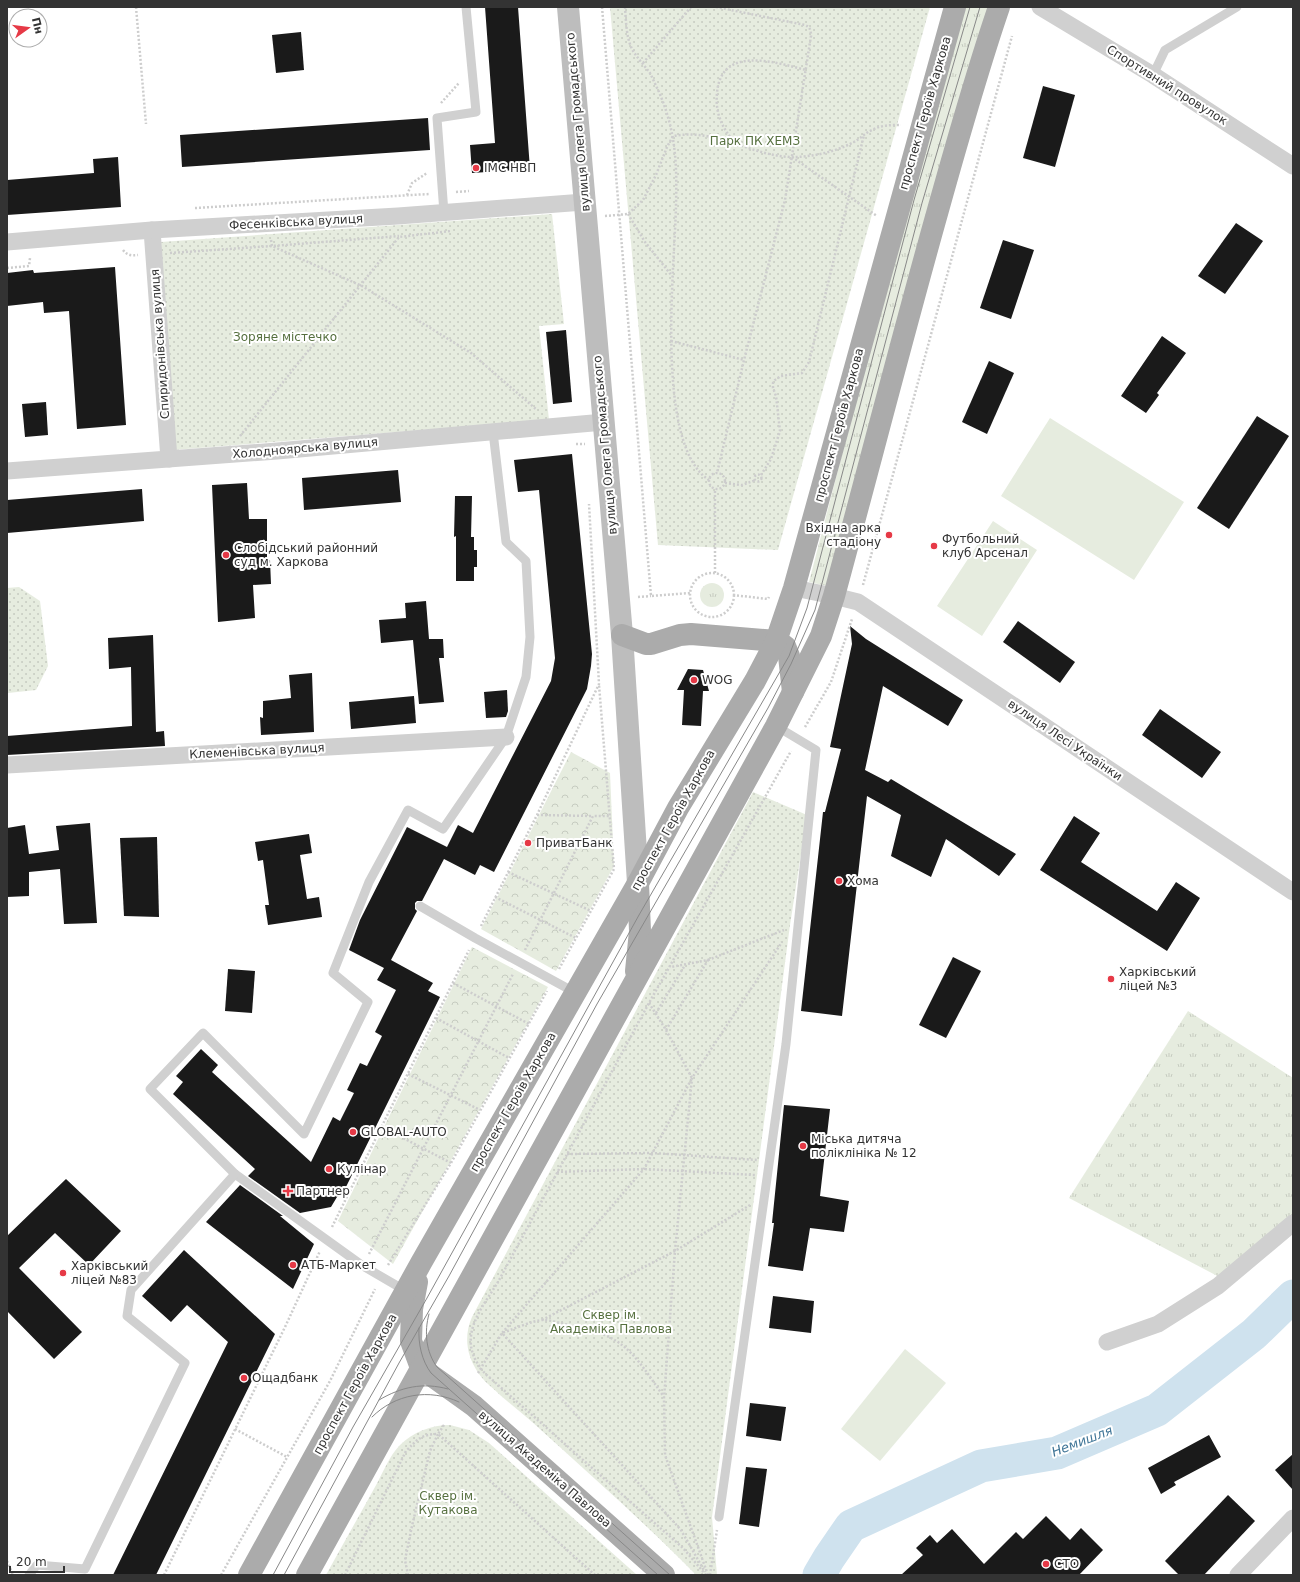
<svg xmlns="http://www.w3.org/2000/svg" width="1300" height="1582" font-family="'DejaVu Sans',sans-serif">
	<defs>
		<pattern id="grass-tufts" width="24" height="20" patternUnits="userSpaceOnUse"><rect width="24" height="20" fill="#e6ecdf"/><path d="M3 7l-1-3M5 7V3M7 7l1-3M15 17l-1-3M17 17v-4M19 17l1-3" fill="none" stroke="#c6cbc0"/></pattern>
		<pattern id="forest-crowns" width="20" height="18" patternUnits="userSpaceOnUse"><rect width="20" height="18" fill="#e6ecdf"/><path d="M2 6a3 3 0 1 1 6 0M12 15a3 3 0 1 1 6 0" fill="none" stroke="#c6cbc0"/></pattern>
		<pattern id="park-dots" width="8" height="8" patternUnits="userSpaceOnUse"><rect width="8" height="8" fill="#e6ecdf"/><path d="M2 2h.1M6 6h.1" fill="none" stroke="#c6cbc0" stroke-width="1.8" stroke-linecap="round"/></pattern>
	</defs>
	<rect width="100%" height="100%" fill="#fff"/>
	<g fill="url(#grass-tufts)">
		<polygon points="963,7 989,7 827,586 809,582 876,323"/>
		<circle cx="712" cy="595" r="12"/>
		<polygon points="1188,1011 1293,1078 1293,1223 1225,1280 1069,1198"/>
	</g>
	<g fill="url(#forest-crowns)">
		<polygon points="571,752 610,773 614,866 556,971 481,929"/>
		<polygon points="472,947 548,987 393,1264 338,1221"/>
	</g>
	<g fill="url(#park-dots)">
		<polygon points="610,7 930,7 778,550 658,545"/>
		<polygon points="552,214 564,324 539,326 549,420 173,450 161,242"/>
		<polygon points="19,587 40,601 48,666 36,690 8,693 7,588"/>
		<path d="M753 792 807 815 790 925 712 1517 717 1575H696C647 1525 594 1478 541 1430 528 1418 514 1407 500 1395 492 1387 483 1381 477 1371 466 1354 464 1335 472 1317Z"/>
		<path d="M450 1425 469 1430 489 1443 637 1575H326C342 1546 359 1516 375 1487 383 1473 389 1456 400 1445 413 1432 431 1425 450 1425Z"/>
	</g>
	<g fill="#e6ecdf">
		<polygon points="1050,418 1184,502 1134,580 1001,496"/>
		<polygon points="993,521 1037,550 982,636 937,606"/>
		<polygon points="905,1349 946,1383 880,1461 841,1429"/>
	</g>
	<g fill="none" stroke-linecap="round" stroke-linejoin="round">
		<polyline stroke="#cfe2ee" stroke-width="33" points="819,1575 829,1558 851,1526 981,1466 1057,1453 1157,1410 1254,1334 1293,1296"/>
	</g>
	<g fill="#1a1a1a">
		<polygon points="485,7 518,7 530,169 472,173 470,145 495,143"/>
		<polygon points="301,32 304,70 276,73 272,35"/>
		<polygon points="1043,86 1075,95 1055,167 1023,158"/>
		<polygon points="428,118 430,150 182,167 180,135"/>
		<polygon points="118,157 121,207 7,215 7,180 94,173 93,159"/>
		<polygon points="1236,223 1263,241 1225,294 1198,276"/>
		<polygon points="1003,240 1034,250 1011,319 980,308"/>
		<polygon points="115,267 126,425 77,429 69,311 44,313 43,302 7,306 7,273 33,270 34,273"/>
		<polygon points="566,330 572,402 553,404 546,332"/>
		<polygon points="1162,336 1186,353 1157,393 1159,395 1146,413 1121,396"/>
		<polygon points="989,361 1014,373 987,434 962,422"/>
		<polygon points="46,402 48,435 25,437 22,404"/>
		<polygon points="1257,416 1289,436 1229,529 1197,508"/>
		<polygon points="572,454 592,654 591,666 587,689 494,872 480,865 475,875 444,859 422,901 417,901 415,903 415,909 417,911 391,960 433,983 428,991 440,997 342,1195 337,1197 331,1207 300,1213 248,1176 255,1169 173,1094 183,1082 176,1076 201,1049 218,1065 212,1072 311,1162 333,1117 340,1121 354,1093 347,1090 360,1063 367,1066 382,1036 375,1032 396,990 377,980 384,968 349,950 360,920 407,827 447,847 458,825 473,833 551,681 555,658 539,490 518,492 514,460"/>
		<polygon points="398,470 401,502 304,510 302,478"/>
		<polygon points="247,483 249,519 267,519 267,560 270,560 271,584 253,585 255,618 218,622 212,485"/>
		<polygon points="142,489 144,521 7,533 7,500"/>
		<polygon points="455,496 472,496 471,537 474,537 474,550 477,550 477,567 474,567 474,581 456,581 456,536 454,537"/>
		<polygon points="426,601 429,639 443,639 444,658 439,658 444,702 419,704 413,640 381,643 379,620 406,618 405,603"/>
		<polygon points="1018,621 1075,662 1060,683 1003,642"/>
		<polygon points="850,626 866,639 963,700 948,726 883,686 865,770 888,782 891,779 1016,854 999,876 946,839 931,877 891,856 901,815 867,796 842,1016 801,1011 823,812 825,812 841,749 830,747 852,644"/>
		<polygon points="153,635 156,732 164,731 165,746 7,755 7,736 132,726 131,667 109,669 108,638"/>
		<polygon points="688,669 703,670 709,691 703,691 701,726 682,725 684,690 677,690"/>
		<polygon points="312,673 314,732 261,735 260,717 263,718 263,701 291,698 289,675"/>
		<polygon points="507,690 508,711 506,717 486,718 484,692"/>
		<polygon points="414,696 416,723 351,729 349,702"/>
		<polygon points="1160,709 1221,752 1202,778 1142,735"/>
		<polygon points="1074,816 1100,833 1081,862 1157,911 1176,882 1200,898 1167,951 1040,870"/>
		<polygon points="90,823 97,923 64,924 60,869 29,872 29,896 7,897 7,828 25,825 29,854 59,850 56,826"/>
		<polygon points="309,834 312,853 300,855 307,899 319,897 322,917 268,925 265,905 269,905 263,860 258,861 255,842"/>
		<polygon points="157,837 159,917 124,916 120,838"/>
		<polygon points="953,957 981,971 946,1038 919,1025"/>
		<polygon points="228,969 255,971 252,1013 225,1011"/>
		<polygon points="784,1105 830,1109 820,1196 849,1201 844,1232 810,1228 803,1271 768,1266 774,1223 772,1223"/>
		<polygon points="66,1179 121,1231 89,1265 55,1233 19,1268 82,1332 54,1359 7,1311 7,1236"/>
		<polygon points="240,1185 283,1216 280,1216 314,1244 293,1289 206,1222"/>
		<polygon points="184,1250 275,1334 156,1575 113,1575 228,1342 187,1305 171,1322 142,1296"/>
		<polygon points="773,1296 814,1301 811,1333 769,1328"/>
		<polygon points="750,1403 786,1407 781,1441 746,1436"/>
		<polygon points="1209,1435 1221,1457 1174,1482 1176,1485 1161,1494 1148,1468"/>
		<polygon points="1293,1454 1293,1490 1275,1470"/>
		<polygon points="746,1467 767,1469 759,1527 739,1524"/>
		<polygon points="1228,1495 1255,1521 1204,1575 1179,1575 1165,1561"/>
		<polygon points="1046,1516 1070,1540 1081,1528 1103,1550 1079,1575 901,1575 923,1555 916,1548 930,1535 937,1543 952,1529 984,1564 1016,1532 1023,1539"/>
	</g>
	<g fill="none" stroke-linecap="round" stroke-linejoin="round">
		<g stroke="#cdcdcd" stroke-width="2.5" stroke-dasharray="2 2" stroke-linecap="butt">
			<polyline points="136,7 146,124"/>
			<polyline points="602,7 651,596 690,593"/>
			<path d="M625 7C626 20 626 37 632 49 637 58 644 65 650 73 653 79 656 86 659 92 676 132 677 163 676 205 675 265 654 445 709 480"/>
			<path d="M716 7 805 25C810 27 811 30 811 36L785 200 744 360 717 473"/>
			<polyline points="643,63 691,7"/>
			<polyline points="441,103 459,83"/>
			<path d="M735 143C722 128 715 113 717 93 721 45 774 62 806 70"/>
			<polyline points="792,157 877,216"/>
			<polyline points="456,192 469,191"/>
			<polyline points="407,195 412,183 427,173"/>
			<polyline points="195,208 429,194"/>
			<polyline points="628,214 645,242 672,276"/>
			<path d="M605 216 628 214 643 200 656 175 667 147 673 136C718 128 750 156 792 157 813 157 835 152 854 142 860 139 865 133 872 130 881 125 891 125 901 125"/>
			<polyline points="271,240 272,246 399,236"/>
			<path d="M123 250C127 255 131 256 138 255"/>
			<polyline points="170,253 272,246 362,286 471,353 537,410"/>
			<polyline points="7,268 29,266 30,258"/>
			<polyline points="671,341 744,360"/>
			<polyline points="240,436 399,237 451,231"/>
			<polyline points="576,444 585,444"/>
			<circle cx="717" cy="481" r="8"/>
			<circle cx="758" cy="478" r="3.5"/>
			<polyline points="761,475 771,459 780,431 776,396 773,388 773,383 775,380 781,376 802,373 809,362 864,135"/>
			<polyline points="725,483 742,485 756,480"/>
			<polyline points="715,573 715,489"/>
			<circle cx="712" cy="595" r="22"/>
			<polyline points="863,585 1012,36"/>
			<polyline points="733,595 768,599 769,597"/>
			<polyline points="638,597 651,596"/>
			<polyline points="805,727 831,682 852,619"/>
			<polyline points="537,815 593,816"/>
			<polyline points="508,872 591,911"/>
			<polyline points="495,897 576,938"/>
			<polyline points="481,926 537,815 599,684 589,504"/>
			<polyline points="525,950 593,816 611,816"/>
			<polyline points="708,960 784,930"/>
			<polyline points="559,969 614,869 599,685"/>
			<polyline points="453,983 529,1024"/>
			<polyline points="649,1003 666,1030 692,1078 644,1169 502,1333 681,1530 705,1572"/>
			<polyline points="656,1013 685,965"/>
			<polyline points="436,1018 509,1058"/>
			<polyline points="666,1030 708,960 671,967"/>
			<polyline points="408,1074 480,1110"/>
			<polyline points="382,1127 451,1163"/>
			<polyline points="567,1154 653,1153 757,1160"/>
			<polyline points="557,1172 644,1169 755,1175"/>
			<polyline points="332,1227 469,950"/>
			<polyline points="369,1254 513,974"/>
			<polyline points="388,1265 451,1163 547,991"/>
			<polyline points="542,1320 675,1251 750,1205"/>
			<path d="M478 1373 502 1333C511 1330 534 1320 543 1320 552 1320 562 1324 570 1325 625 1335 634 1354 664 1397"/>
			<polyline points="444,1425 438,1434 595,1575"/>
			<polyline points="235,1429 287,1457"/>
			<polyline points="7,1561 13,1575"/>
			<polyline points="164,1575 286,1325 320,1251"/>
			<polyline points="221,1575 330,1381 375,1289"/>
			<path d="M345 1575 406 1451C417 1440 421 1434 438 1434L430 1451 412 1526 405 1560 408 1575"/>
			<path d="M706 1575 683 1548 498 1385C492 1379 484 1374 480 1367 457 1336 482 1308 498 1282L649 1003 791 751"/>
			<polyline points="708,1575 665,1455 664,1398 675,1251 692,1078 782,942"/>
			<polyline points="710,1575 717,1530"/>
		</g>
		<g stroke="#d0d0d0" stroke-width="9">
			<polyline points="1153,75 1165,50 1237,7"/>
			<polyline points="444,213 437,118 476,112 466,7"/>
			<polyline points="420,906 475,938 576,993"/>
			<polyline points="235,1174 363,1266 406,1291"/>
			<polyline points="719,1517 786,1044 816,750 776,726"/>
			<polyline points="29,1575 37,1565 85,1569 185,1363 127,1316 131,1290 235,1174 150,1089 203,1033 304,1134 368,1002 333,973 369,882 408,810 443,829 506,737 526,677 530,637 526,561 506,542 493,432"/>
		</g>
		<g stroke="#d0d0d0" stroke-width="17">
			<polyline points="1040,7 1153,75 1293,166"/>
			<polyline points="152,230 169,459"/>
			<polyline points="7,242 152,230 398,216 584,202"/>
			<polyline points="7,471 277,451 604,422"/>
			<polyline points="794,588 834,596 858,602 1293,892"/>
			<polyline points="7,765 506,737"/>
			<polyline points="1107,1342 1158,1324 1218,1286 1293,1223"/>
			<polyline points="1238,1575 1293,1518"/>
		</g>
		<polyline stroke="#bdbdbd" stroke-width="22" points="568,7 622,635 638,883"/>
		<g stroke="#ababab" stroke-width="22">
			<polyline points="622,635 646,644 651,644 680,635 691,634 776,641 785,646 789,656 793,692"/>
			<polyline points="636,971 640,931 638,883"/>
			<polyline points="417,1282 412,1309 411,1341 421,1368"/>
			<polyline points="421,1368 474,1406 664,1575"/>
			<polyline points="249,1575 421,1263 638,883 678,808 755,681 776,641 794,588 955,7"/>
			<path d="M307 1575 776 726 821 636 834 596C869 467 902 338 938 210 957 142 976 74 999 7"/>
		</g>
		<g stroke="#888" stroke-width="1">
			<path d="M429 1314C424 1332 426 1352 437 1367L670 1575"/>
			<path d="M419 1328C418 1344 422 1361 431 1373L658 1575"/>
			<path d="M379 1400C401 1387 423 1382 448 1389"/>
			<path d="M372 1417C395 1394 429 1388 459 1402"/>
			<polyline points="273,1575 353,1427 427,1298 639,915 789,656 807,608 914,200 970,7"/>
			<polyline points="284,1575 399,1363 449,1276 597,1004 768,708 791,664 815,610 922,203 980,7"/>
		</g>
	</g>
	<g fill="#e63946" stroke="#fff" stroke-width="1.5">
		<circle cx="476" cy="168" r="4"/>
		<circle cx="889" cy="535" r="4"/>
		<circle cx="934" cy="546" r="4"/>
		<circle cx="226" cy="555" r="4"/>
		<circle cx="694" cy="680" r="4"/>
		<circle cx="528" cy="843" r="4"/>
		<circle cx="839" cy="881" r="4"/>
		<circle cx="1111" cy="979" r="4"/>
		<circle cx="353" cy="1132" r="4"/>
		<circle cx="803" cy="1146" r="4"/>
		<circle cx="329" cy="1169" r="4"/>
		<path d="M286 1185h4v4h4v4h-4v4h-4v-4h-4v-4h4z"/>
		<circle cx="293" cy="1265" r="4"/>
		<circle cx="63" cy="1273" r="4"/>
		<circle cx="244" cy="1378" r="4"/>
		<circle cx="1046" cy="1564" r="4"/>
	</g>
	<g text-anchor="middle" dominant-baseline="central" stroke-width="4" stroke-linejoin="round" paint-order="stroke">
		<g font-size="12" fill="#333" stroke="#fff">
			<text transform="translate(1167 85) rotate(32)">Спортивний провулок</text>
			<text transform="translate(925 113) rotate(-74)">проспект Героїв Харкова</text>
			<text transform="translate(578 122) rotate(-95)">вулиця Олега Громадського</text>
			<text transform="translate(296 222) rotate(-3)">Фесенківська вулиця</text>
			<text transform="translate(160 344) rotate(-94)">Спиридонівська вулиця</text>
			<text transform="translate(839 425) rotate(-75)">проспект Героїв Харкова</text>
			<text transform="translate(605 445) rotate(-95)">вулиця Олега Громадського</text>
			<text transform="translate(305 448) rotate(-5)">Холодноярська вулиця</text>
			<text transform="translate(1065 740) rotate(34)">вулиця Лесі Українки</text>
			<text transform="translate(257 751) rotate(-3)">Клеменівська вулиця</text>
			<text transform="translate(673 820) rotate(-61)">проспект Героїв Харкова</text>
			<text transform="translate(513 1102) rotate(-60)">проспект Героїв Харкова</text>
			<text transform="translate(355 1384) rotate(-61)">проспект Героїв Харкова</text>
			<text transform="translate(545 1469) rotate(41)">вулиця Академіка Павлова</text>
		</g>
		<g font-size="12" fill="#56703f" stroke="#fff">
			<text x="755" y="141">Парк ПК ХЕМЗ</text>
			<text x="285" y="337">Зоряне містечко</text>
			<text x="611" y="1315">Сквер ім.<tspan x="611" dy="14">Академіка Павлова</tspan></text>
			<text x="448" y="1496">Сквер ім.<tspan x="448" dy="14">Кутакова</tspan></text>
		</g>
		<g font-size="12" fill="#333" stroke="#fff" text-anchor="start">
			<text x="484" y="168">ІМС НВП</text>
			<text x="881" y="528" text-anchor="end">Вхідна арка<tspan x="881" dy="14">стадіону</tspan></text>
			<text x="942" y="539">Футбольний<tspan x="942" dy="14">клуб Арсенал</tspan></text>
			<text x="234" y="548">Слобідський районний<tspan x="234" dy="14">суд м. Харкова</tspan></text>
			<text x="702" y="680">WOG</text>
			<text x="536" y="843">ПриватБанк</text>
			<text x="847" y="881">Хома</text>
			<text x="1119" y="972">Харківський<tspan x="1119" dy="14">ліцей №3</tspan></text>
			<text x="361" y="1132">GLOBAL-AUTO</text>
			<text x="811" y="1139">Міська дитяча<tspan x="811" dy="14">поліклініка № 12</tspan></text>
			<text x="337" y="1169">Кулінар</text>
			<text x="296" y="1191">Партнер</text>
			<text x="301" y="1265">АТБ-Маркет</text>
			<text x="71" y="1266">Харківський<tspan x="71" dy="14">ліцей №83</tspan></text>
			<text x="252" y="1378">Ощадбанк</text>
			<text x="1054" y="1564">СТО</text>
		</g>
		<g font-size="13" font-style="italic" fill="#3f7597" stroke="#fff">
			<text transform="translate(1082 1441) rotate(-21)">Немишля</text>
		</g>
	</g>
	<rect width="1300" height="1582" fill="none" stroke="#333333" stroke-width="16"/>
	<g transform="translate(28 28) rotate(76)"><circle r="19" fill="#ffffff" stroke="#adadad"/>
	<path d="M0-3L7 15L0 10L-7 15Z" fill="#e63946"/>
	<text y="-6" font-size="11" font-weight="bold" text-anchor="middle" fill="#333333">Пн</text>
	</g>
	<path d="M10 1566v6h54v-6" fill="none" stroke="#333333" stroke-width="2"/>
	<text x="16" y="1566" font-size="12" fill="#333333" stroke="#ffffff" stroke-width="3" paint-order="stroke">20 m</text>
</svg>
